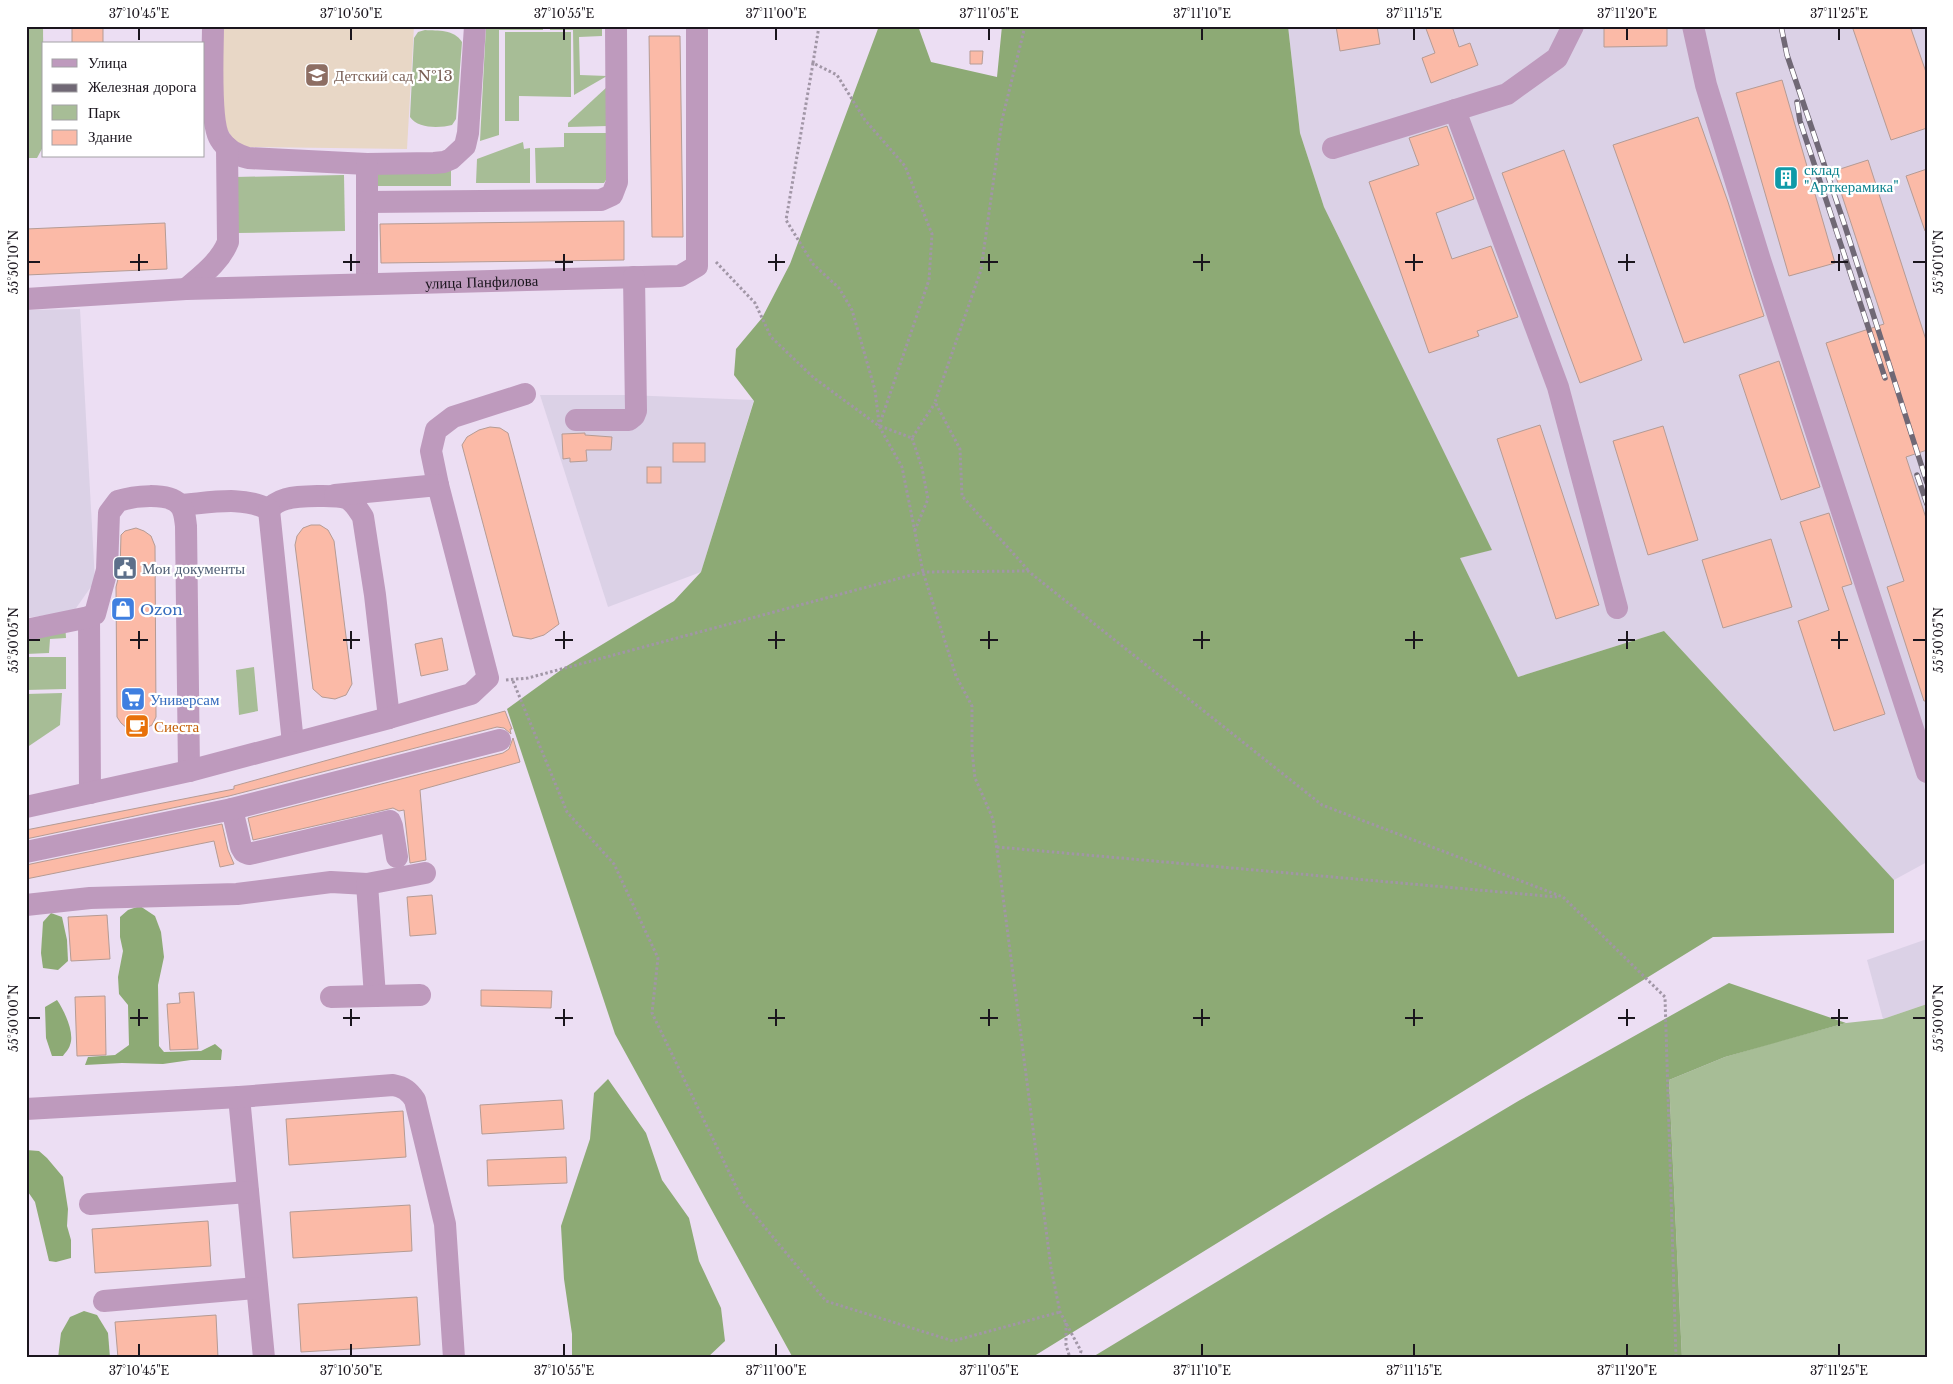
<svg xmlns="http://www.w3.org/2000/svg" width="1953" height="1384" font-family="'Libre Baskerville',serif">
	<rect width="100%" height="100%" fill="#ecdef3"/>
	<g fill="#dbd1e6">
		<polygon points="1288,26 1927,26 1927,862 1894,880 1664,631 1518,677 1459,557 1491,550 1324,207 1300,133"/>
		<polygon points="80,309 95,581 74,611 26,618 26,310"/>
		<polygon points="540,395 627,395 754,400 701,572 608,607"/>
		<polygon points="1927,939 1927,1004 1883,1019 1867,960"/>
	</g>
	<polygon fill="#e8d7c6" points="223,26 414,26 407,149 246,147 237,145 223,123"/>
	<g fill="#a7bd96">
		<polygon points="26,26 43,26 44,145 37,158 26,158"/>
		<polygon points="486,26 543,26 543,30 499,30 499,135 480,141"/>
		<polygon points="550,26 602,26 602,36 579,37 580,75 607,76 574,95 573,30 550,30"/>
		<path d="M425 30C438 31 454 29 462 42L456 119 452 125C440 128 418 129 410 117L414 38 418 32Z"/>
		<polygon points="505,32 571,32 571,97 519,96 519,121 505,121"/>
		<polygon points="608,86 608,126 568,127 568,123"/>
		<polygon points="564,133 609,133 608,177 604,183 536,183 535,148 564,147"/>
		<polygon points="523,142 524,149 530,148 530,183 476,183 477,159"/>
		<polygon points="378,169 451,169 451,186 377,186"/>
		<polygon points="344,175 345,231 236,233 235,177"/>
		<polygon points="26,622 65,622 66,638 50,639 49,653 26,654"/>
		<polygon points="26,657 66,657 66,689 26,690"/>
		<polygon points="254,667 258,711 239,715 236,670"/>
		<polygon points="62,693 60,725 26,748 26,694"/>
		<polygon points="1927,1004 1927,1358 1682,1358 1669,1080 1725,1057 1776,1042 1846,1023 1883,1019"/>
	</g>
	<g fill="#8daa75">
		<polygon points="879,26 918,26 931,62 997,77 1002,26 1288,26 1300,133 1324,207 1492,550 1460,558 1518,677 1664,631 1894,880 1894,933 1713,937 1031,1358 793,1358 615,1034 507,709 565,667 674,601 701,572 754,401 734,375 736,349 762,318 790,264"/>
		<polygon points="140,906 155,916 161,932 164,957 158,985 159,1046 164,1052 201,1051 215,1044 222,1050 221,1060 191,1060 163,1064 122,1063 85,1065 88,1057 115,1055 129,1045 128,1005 119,994 118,977 123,951 120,937 120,917 128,910"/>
		<polygon points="51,913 62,917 67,940 68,961 58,970 43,968 41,953 43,922"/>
		<polygon points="1729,983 1846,1023 1725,1057 1669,1080 1682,1358 1091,1358 1332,1212 1520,1100"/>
		<path d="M57 1000C64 1010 75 1033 70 1045 69 1049 65 1053 63 1056H52L46 1038 45 1007Z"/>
		<polygon points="608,1079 646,1133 662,1180 689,1218 699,1261 721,1308 725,1341 707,1358 572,1358 572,1334 564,1279 561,1226 590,1139 594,1093"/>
		<polygon points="26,1150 39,1151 47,1158 63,1177 68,1209 67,1226 71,1240 71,1258 56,1262 49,1261 35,1202 26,1189"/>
		<polygon points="84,1311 97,1315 108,1333 110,1358 58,1358 61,1333 70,1317"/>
	</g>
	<g fill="#fbbaa7" stroke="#b59b94">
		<rect x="72" y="26" width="31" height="18"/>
		<polygon points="1336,26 1377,26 1380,44 1340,51"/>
		<polygon points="1425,26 1452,26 1459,47 1470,43 1478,65 1431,83 1422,58 1435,53"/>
		<polygon points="1604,26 1667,26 1667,46 1604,47"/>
		<polygon points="1852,26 1910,26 1927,75 1927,128 1891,140"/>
		<polygon points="649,36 680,36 683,237 652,237"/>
		<polygon points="970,51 983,51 982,64 970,64"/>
		<polygon points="1782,80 1835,263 1789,276 1736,93"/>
		<polygon points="1698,117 1728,202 1764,316 1684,343 1613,145"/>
		<polygon points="1447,126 1474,199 1436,213 1452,259 1491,246 1518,317 1477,331 1479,336 1429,353 1369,182 1419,165 1409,138"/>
		<polygon points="1564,150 1642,360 1580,383 1502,173"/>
		<polygon points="1868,160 1927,343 1927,450 1906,457 1927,521 1927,701 1924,701 1887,587 1904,581 1826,343 1884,324 1834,171"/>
		<polygon points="1927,169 1927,231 1925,231 1906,176"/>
		<polygon points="624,221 624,260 381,263 380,224"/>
		<polygon points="165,223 167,269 26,275 26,229"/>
		<polygon points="1779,361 1820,487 1781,500 1739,375"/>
		<polygon points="1540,425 1599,605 1556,619 1497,439"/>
		<polygon points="1663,426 1698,540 1648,555 1613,441"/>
		<polygon points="490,427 500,428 508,433 559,624 544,635 531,639 513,636 462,445 467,437 479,430"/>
		<polygon points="585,433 585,435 612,437 611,450 586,450 587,461 570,462 570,458 563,459 562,434"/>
		<rect x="673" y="443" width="32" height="19"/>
		<rect x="647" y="467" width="14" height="16"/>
		<polygon points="1829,513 1852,584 1842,587 1885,714 1834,731 1798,621 1829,610 1800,522"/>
		<polygon points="311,525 320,525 328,530 334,541 352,684 346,695 335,699 322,697 313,689 295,545 297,536 303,528"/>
		<polygon points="136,528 144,531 151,536 155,546 156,717 152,725 138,732 128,729 121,723 117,717 116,587 120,571 121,535 125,531"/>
		<polygon points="1771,539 1792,607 1723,628 1702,560"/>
		<polygon points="442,638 448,670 421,676 415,644"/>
		<polygon points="505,711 512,729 510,729 511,734 504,728 497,727 229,796 26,839 26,830 234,789 234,786"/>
		<polygon points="513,738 520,762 420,790 426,860 410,863 404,810 399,811 393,808 253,840 248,818 503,753 509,749"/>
		<polygon points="222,824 228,850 234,864 220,867 214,841 26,879 26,865"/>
		<polygon points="432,895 436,934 410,936 407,897"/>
		<polygon points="107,915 110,959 71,961 68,917"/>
		<polygon points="481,990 552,991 551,1008 481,1006"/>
		<polygon points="194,992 198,1049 170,1050 167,1004 180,1003 179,993"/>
		<polygon points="105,996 106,1055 77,1056 75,997"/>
		<polygon points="562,1100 564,1129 482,1134 480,1105"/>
		<polygon points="403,1111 406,1157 289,1165 286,1119"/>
		<polygon points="566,1157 567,1183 488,1186 487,1160"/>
		<polygon points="410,1205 412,1251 293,1258 290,1212"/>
		<polygon points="208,1221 211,1266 95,1273 92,1229"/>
		<polygon points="417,1297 420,1345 301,1352 298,1304"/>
		<polygon points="216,1315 218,1358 118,1358 115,1322"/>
	</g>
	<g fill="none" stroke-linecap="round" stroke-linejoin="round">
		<g stroke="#a196a6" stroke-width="3" stroke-dasharray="2.5 2.5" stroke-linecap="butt">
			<polyline points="819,26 813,63 837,75 865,120 905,166 932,234 929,280 879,426"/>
			<polyline points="1025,26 1002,120 981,270 935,402 960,449 962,496 1028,570"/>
			<polyline points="813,63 786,220 813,264 839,288 852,310 875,390 879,423"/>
			<polyline points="716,262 755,303 771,337 814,378 879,426 902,467 923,572 956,676 972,706 972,751 975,778 993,819 1051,1268 1060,1312 1081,1351 1079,1358"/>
			<polyline points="880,426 912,438 935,403"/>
			<polyline points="912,438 922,468 928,499 915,530"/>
			<polyline points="506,680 528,678 923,572 1028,571 1322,805 1563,897 1665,997 1676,1358"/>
			<polyline points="513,681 567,812 614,864 658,958 652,1013 743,1201 826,1301 953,1341 1060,1312"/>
			<polyline points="997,847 1557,897"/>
			<polyline points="1066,1323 1066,1345 1070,1358"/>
		</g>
		<g stroke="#be9abd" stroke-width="22">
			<path d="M213 26C213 50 209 122 220 139 226 149 237 155 248 158L367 164 434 163 444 162 451 159 465 146 468 133 475 26"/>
			<polyline points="1693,26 1706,85 1760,260 1927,772"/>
			<polyline points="1455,110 1558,387 1617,608"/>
			<polyline points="1333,148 1507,94 1557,58 1573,26"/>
			<polyline points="367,164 367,284"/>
			<polyline points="367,202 601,200 612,195 617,182 616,26"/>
			<path d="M186 289C202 275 220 262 228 242L227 147"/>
			<path id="s1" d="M26 299 186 289 680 276 697 266V26"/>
			<polyline points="576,420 629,420 634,416 636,411 634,277"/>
			<polyline points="438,485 431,451 436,430 453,417 525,394"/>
			<path d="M180 505C209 503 244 495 269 510 273 504 279 501 286 499 297 496 338 494 348 499 355 503 359 511 363 517L375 595 389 718"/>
			<polyline points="269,510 293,743"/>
			<polyline points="89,617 90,793"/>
			<path d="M26 630 89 617 95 614 107 570 109 513 118 501C133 496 167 492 179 504 185 510 185 519 186 526L189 771"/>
			<polyline points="26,807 189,771 389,718 471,694 488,678 438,485 335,495"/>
			<polyline points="232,809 241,847 244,852 249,854 390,821 392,826 397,857"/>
			<polyline points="26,852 232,809 500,740"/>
			<polyline points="26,905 90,898 237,894 331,882 367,884"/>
			<polyline points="375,996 367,884 425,873"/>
			<polyline points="331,997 420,995"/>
			<polyline points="239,1097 264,1358"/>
			<path d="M26 1109 239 1097 393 1085C404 1087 409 1091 415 1100L445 1224 454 1358"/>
			<polyline points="90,1204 248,1192"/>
			<polyline points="104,1301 257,1288"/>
		</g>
		<defs>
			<g id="rail">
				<polyline points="1781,26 1787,55 1845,226 1927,483"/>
				<polyline points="1797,102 1800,121 1885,378"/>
				<polyline points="1917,475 1927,504"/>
			</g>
		</defs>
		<use href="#rail" stroke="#706875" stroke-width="5.5"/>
		<use href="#rail" stroke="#fff" stroke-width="4" stroke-dasharray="11" stroke-linecap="butt"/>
	</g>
	<path fill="none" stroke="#1a151d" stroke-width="2" d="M139 28V40M351 28V40M564 28V40M776 28V40M989 28V40M1202 28V40M1414 28V40M1627 28V40M1839 28V40M139 254V271M351 254V271M564 254V271M776 254V271M989 254V271M1202 254V271M1414 254V271M1627 254V271M1839 254V271M28 262H40M130 262H148M343 262H360M555 262H573M768 262H785M980 262H998M1193 262H1210M1405 262H1423M1618 262H1635M1831 262H1848M1913 262H1926M139 631V649M351 631V649M564 631V649M776 631V649M989 631V649M1202 631V649M1414 631V649M1627 631V649M1839 631V649M28 640H40M130 640H148M343 640H360M555 640H573M768 640H785M980 640H998M1193 640H1210M1405 640H1423M1618 640H1635M1831 640H1848M1913 640H1926M139 1009V1026M351 1009V1026M564 1009V1026M776 1009V1026M989 1009V1026M1202 1009V1026M1414 1009V1026M1627 1009V1026M1839 1009V1026M28 1018H40M130 1018H148M343 1018H360M555 1018H573M768 1018H785M980 1018H998M1193 1018H1210M1405 1018H1423M1618 1018H1635M1831 1018H1848M1913 1018H1926M139 1344V1356M351 1344V1356M564 1344V1356M776 1344V1356M989 1344V1356M1202 1344V1356M1414 1344V1356M1627 1344V1356M1839 1344V1356"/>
	<defs>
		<symbol id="school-square" viewBox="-11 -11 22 22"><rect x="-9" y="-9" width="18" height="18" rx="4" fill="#8d6e63" stroke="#fff"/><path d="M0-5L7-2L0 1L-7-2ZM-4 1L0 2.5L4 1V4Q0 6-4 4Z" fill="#fff"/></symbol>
		<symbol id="building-square" viewBox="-11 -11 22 22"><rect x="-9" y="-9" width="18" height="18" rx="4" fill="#0f9aa8" stroke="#fff"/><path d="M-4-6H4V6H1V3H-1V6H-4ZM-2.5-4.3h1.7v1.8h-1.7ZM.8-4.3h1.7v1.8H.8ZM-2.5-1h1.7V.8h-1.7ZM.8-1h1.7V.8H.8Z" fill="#fff"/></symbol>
		<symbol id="civic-square" viewBox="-11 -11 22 22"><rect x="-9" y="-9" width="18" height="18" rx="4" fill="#5c6f8a" stroke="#fff"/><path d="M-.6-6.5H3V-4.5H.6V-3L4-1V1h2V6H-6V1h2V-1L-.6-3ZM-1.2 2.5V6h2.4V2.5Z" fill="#fff"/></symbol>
		<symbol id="shop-square" viewBox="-11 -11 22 22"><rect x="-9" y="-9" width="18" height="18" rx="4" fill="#3f7fe0" stroke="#fff"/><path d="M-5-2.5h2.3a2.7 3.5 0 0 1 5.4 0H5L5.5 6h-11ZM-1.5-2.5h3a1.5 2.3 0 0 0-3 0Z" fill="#fff"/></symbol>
		<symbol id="supermarket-square" viewBox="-11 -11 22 22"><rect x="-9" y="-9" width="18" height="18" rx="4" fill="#3f7fe0" stroke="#fff"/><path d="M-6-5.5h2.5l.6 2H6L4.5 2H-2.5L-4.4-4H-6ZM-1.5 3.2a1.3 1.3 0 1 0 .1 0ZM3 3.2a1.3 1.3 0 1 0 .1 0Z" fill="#fff"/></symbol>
		<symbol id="cafe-square" viewBox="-11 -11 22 22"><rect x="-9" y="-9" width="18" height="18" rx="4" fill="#e8710a" stroke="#fff"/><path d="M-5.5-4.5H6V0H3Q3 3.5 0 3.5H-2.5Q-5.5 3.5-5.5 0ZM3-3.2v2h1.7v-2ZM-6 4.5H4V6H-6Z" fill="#fff"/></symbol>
	</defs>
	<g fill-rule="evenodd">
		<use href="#school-square" x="303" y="61" width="28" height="28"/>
		<use href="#building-square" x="1772" y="164" width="28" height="28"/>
		<use href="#civic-square" x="111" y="554" width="28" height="28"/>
		<use href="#shop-square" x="109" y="595" width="28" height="28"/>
		<use href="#supermarket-square" x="119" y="685" width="28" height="28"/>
		<use href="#cafe-square" x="123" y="712" width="28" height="28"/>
	</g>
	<g text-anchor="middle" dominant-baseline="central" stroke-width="4.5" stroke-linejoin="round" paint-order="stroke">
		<g font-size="15" fill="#785e54" stroke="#fff" text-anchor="start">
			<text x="334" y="75">Детский сад №13</text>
		</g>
		<g font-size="15" fill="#0d838f" stroke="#fff" text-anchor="start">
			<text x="1804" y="169">склад<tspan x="1804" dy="17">"Арткерамика"</tspan></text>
		</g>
		<g font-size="15" fill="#1a151d" stroke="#fff">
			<text stroke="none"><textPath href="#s1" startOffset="456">улица Панфилова</textPath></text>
		</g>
		<g font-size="15" fill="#4e5e75" stroke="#fff" text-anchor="start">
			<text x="142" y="568">Мои документы</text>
		</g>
		<g font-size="15" fill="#366cbe" stroke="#fff" text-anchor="start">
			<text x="140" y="609">Ozon</text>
			<text x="150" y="699">Универсам</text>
		</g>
		<g font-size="15" fill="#c56008" stroke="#fff" text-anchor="start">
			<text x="154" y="726">Сиеста</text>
		</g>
	</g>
	<rect width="1953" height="1384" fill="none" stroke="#ffffff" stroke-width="55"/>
	<rect x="42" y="42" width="162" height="115" fill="#ffffff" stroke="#a3a1a5"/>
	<rect x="52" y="59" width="25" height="8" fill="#be9abd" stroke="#a3a1a5"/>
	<text x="88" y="68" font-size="15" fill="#1a151d">Улица</text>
	<rect x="52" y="84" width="25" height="8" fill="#706875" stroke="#a3a1a5"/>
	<text x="88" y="92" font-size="15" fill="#1a151d">Железная дорога</text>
	<rect x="52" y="105" width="25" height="15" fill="#a7bd96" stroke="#a3a1a5"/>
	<text x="88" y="118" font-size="15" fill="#1a151d">Парк</text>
	<rect x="52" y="130" width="25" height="15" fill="#fbbaa7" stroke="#a3a1a5"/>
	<text x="88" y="142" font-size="15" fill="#1a151d">Здание</text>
	<rect x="28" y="28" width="1898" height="1328" fill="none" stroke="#1a151d" stroke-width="2"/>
	<g font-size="12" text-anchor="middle" fill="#1a151d">
		<text x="139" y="18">37°10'45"E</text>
		<text x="351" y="18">37°10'50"E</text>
		<text x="564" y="18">37°10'55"E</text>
		<text x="776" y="18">37°11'00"E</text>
		<text x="989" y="18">37°11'05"E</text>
		<text x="1202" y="18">37°11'10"E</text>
		<text x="1414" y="18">37°11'15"E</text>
		<text x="1627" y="18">37°11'20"E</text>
		<text x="1839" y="18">37°11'25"E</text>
		<text transform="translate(14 262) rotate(-90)" y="4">55°50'10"N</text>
		<text transform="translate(1939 262) rotate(-90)" y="4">55°50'10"N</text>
		<text transform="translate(14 640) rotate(-90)" y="4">55°50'05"N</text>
		<text transform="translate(1939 640) rotate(-90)" y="4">55°50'05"N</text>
		<text transform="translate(14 1018) rotate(-90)" y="4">55°50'00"N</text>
		<text transform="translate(1939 1018) rotate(-90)" y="4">55°50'00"N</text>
		<text x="139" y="1375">37°10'45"E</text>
		<text x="351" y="1375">37°10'50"E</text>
		<text x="564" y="1375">37°10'55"E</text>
		<text x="776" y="1375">37°11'00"E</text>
		<text x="989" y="1375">37°11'05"E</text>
		<text x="1202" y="1375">37°11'10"E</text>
		<text x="1414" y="1375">37°11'15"E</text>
		<text x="1627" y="1375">37°11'20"E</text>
		<text x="1839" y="1375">37°11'25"E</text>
	</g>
</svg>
